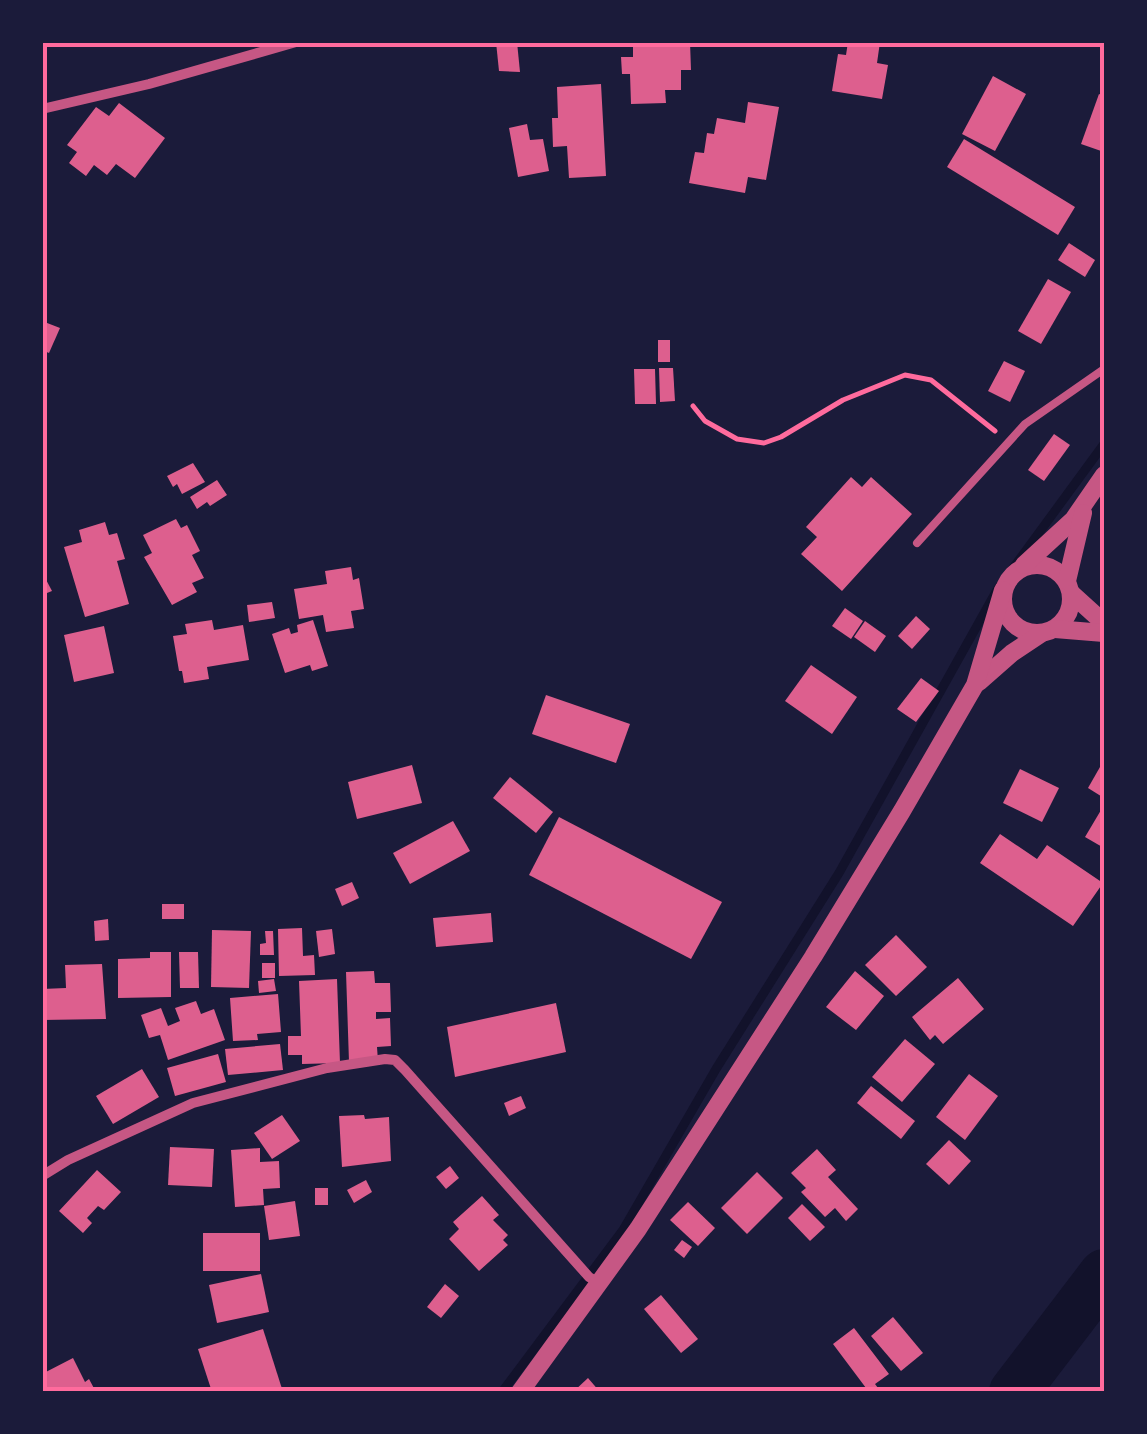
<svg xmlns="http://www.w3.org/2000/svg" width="1147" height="1434" font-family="Poppins,sans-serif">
	<rect width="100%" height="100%" fill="#1b1b3a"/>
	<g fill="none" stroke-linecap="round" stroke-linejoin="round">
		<polyline stroke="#12122b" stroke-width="9" points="502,1392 623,1230 716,1069 839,873 997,590 1104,444"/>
		<polyline stroke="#12122b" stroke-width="50" points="1014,1392 1104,1274"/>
	</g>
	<g fill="#dd5f8e">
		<polygon points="496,42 517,42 520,72 499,71"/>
		<polygon points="633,42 690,42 691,70 681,70 681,90 665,90 666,103 631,104 630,74 622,74 621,57 633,57"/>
		<polygon points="848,42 880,42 877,63 888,65 882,99 832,91 838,54 846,55"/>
		<polygon points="993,76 1026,94 995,151 962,134"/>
		<polygon points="601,84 606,176 569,178 567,146 553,147 552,118 558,118 557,87"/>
		<polygon points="1099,94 1104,96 1104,152 1081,144"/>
		<polygon points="748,102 779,107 766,180 748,177 745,193 689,183 695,152 704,153 707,133 714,134 717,118 745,123"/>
		<polygon points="119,103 165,138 135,178 116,164 107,175 94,165 86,176 69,163 77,152 67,145 96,107 109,116"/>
		<polygon points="527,124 530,140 543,139 549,171 518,177 509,128"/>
		<polygon points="964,139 1075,207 1058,235 947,167"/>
		<polygon points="1069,243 1095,260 1085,277 1058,260"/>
		<polygon points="1048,279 1071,292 1041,344 1018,331"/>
		<polygon points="42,321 60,328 49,353 42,350"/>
		<rect x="658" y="340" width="12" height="22"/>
		<polygon points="1004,361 1025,371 1010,402 988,391"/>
		<polygon points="659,368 673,368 675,401 660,402"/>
		<polygon points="634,369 655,369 656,404 635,404"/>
		<polygon points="1054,434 1070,445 1044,481 1028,470"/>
		<polygon points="193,463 205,482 182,494 177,484 173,487 167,476"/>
		<polygon points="851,477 862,487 871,477 912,514 842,591 801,554 817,537 806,527"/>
		<polygon points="217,480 227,495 210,506 207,502 197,509 190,497"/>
		<polygon points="176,519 181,528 187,525 200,551 192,555 204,578 192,583 197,592 172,605 144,557 152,553 143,535"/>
		<polygon points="105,522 109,535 117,533 125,559 117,561 129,604 85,617 64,547 82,542 79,530"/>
		<polygon points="351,567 353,580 359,578 364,609 351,611 354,628 326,632 323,615 299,619 294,589 327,584 325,571"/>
		<polygon points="42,572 52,591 42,595"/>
		<polygon points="272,602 275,618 249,622 247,605"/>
		<polygon points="845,608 863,621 851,639 832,626"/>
		<polygon points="916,616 930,629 912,649 898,636"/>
		<polygon points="212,620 214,630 243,625 249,660 207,667 209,679 184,683 182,671 179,671 173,636 187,634 185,624"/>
		<polygon points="313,620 328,666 312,671 310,665 285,673 272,634 289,628 291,634 298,632 297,625"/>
		<polygon points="865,621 886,636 875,652 854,637"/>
		<polygon points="104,626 114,673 74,682 64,635"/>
		<polygon points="811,665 857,697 832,734 785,701"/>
		<polygon points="921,678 939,691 916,722 897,709"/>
		<polygon points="546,695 630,724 616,763 532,734"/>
		<polygon points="1104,760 1104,798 1088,788"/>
		<polygon points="412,765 422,803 357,819 348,782"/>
		<polygon points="1020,769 1059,788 1042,822 1003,803"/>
		<polygon points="510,777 553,812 536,833 493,798"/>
		<polygon points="1104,805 1104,848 1085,837"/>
		<polygon points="559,817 722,902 691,959 529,875"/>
		<polygon points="453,821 470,851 410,884 393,853"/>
		<polygon points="1000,834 1037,859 1047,845 1103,883 1073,926 980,863"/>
		<polygon points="352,882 359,898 342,906 335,889"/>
		<rect x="162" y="904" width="22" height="15"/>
		<polygon points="491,913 493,942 436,947 433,918"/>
		<polygon points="108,919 109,940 95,941 94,921"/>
		<polygon points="302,928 303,956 314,955 315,975 279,976 278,929"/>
		<polygon points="332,929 335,954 319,957 316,931"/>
		<polygon points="212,930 251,931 249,988 211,987"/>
		<polygon points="265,931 273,931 274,955 260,955 260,944 266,943"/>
		<polygon points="896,935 927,967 896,996 865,965"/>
		<polygon points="150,952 171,952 171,997 118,998 118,959 150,958"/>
		<polygon points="179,952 198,952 199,988 180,988"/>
		<rect x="262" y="963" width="13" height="15"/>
		<polygon points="102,964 106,1019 42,1020 42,989 66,988 65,965"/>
		<polygon points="374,971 375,983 390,983 391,1012 376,1012 376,1019 390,1018 391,1046 377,1047 378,1061 349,1062 346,972"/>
		<polygon points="855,971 884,996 856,1030 826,1007"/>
		<polygon points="958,978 984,1009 943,1044 935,1035 930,1040 912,1017"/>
		<polygon points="274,979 276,991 259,993 258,981"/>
		<polygon points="337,979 340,1063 302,1064 302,1055 288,1055 288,1036 301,1036 299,981"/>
		<polygon points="278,994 281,1032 257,1034 258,1040 233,1041 230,998"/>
		<polygon points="196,1001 201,1014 214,1009 225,1040 168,1060 160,1035 149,1038 141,1015 161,1008 168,1026 180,1021 175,1008"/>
		<polygon points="556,1003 566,1052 455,1077 447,1027"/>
		<polygon points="905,1039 935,1064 902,1102 872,1077"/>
		<polygon points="280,1044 283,1070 228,1075 225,1049"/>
		<polygon points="218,1054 226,1082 175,1096 167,1068"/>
		<polygon points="142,1069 159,1097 113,1124 96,1096"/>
		<polygon points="969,1074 998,1096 965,1140 936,1117"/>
		<polygon points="871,1086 915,1121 901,1139 857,1103"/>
		<polygon points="521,1096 526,1108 509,1116 504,1103"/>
		<polygon points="282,1115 300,1141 272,1159 254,1133"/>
		<polygon points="364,1115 365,1119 389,1117 391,1161 342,1167 339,1116"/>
		<polygon points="949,1140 971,1161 949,1185 926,1164"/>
		<polygon points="170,1147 214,1149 212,1187 168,1185"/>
		<polygon points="260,1148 260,1162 279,1161 280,1188 263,1189 264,1205 235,1207 231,1150"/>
		<polygon points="817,1149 836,1170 828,1177 858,1209 846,1221 835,1208 825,1217 801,1192 806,1188 791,1173"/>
		<polygon points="450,1166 459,1178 446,1189 436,1177"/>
		<polygon points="97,1170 121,1192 104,1210 98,1206 87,1218 92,1223 83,1233 59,1211"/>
		<polygon points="757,1172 783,1198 747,1234 721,1208"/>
		<polygon points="366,1180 372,1192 354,1203 347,1190"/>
		<rect x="315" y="1188" width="13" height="17"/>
		<polygon points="482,1196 499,1215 493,1220 508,1235 503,1240 508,1245 479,1271 449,1239 459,1229 453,1222"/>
		<polygon points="295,1201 300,1236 269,1240 264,1206"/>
		<polygon points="688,1202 715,1228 698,1246 670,1220"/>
		<polygon points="802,1204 825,1227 810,1241 788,1218"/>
		<rect x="203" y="1233" width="57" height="38"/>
		<polygon points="682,1240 692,1247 684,1258 674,1250"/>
		<polygon points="261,1274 269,1312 217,1323 209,1285"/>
		<polygon points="445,1284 459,1296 441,1318 427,1307"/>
		<polygon points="661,1295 698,1339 681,1353 644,1309"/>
		<polygon points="893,1317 923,1353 901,1371 871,1336"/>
		<polygon points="854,1328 889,1374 875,1384 881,1392 869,1392 833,1344"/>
		<polygon points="263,1329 283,1392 212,1392 198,1349"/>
		<polygon points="73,1358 85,1382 89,1379 96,1392 42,1392 42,1374"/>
		<polygon points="588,1378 600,1392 573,1392"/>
	</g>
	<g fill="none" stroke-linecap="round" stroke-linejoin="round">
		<polyline stroke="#ff6b9d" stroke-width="5" points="693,406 705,421 737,439 764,443 781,437 843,400 905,375 931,380 995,431"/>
		<polyline stroke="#c65784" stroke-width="8" points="917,543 1025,424 1104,369"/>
		<g stroke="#c65784" stroke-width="10">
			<polyline points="42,109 149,84 296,42"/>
			<polyline points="42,1176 68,1160 193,1103 327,1068 385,1059 395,1060 405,1070 589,1277 599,1283"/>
		</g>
		<g stroke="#c65784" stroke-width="18">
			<circle cx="1037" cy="599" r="34"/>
			<polyline points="1024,565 1073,520 1104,475"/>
			<polyline points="1067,581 1083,513"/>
			<polyline points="1072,594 1104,623"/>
			<polyline points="1055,629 1104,633"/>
			<polyline points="979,682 1012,653 1042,633"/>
			<polyline points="520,1392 638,1229 813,957 902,811 975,685 1003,590"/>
		</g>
	</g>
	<rect width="1147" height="1434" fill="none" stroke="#1b1b3a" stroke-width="90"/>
	<rect x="45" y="45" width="1057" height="1344" fill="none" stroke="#ff6b9d" stroke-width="4"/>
</svg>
